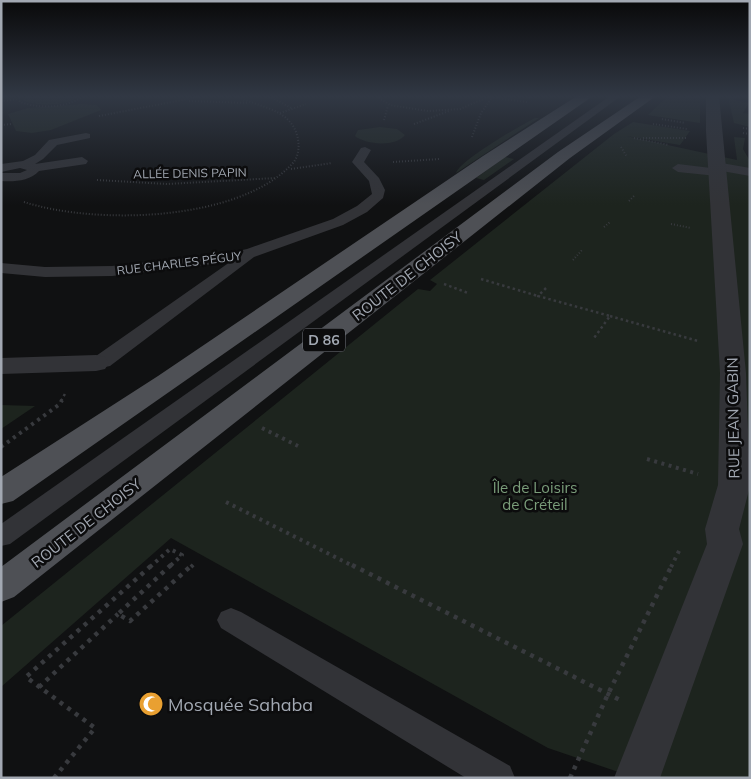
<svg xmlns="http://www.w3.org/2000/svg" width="751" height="779" font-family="Mulish,sans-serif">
	<rect width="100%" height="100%" fill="#101112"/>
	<g fill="#1d241e">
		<path d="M27 96H80C67 106 40 107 24 101L23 99Z"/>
		<polygon points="668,96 700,96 700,123 648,115"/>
		<polygon points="728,96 739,96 735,100 749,103 743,113 750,114 750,127 734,123"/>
		<polygon points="82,104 97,105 101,110 51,130 32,133 16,131 8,114 28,108"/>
		<path d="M535 118H539L456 173C459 161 521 125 535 118Z"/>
		<polygon points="633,122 690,131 680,145 626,136 737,160 734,137 745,138 743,149 750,161 750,778 636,778 548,748 171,538 1,687 1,626 418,289 430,291 437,284 430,280 614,134"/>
		<path d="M380 127 397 129 405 135C396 147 366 145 355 136L358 130Z"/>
		<polygon points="505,157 514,159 484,180 476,178"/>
		<polygon points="1,405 35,406 1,429"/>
	</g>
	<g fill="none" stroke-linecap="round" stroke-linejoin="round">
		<g stroke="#383a3e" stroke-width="2" stroke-dasharray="1 2" stroke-linecap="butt">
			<path d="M22 96 19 99 20 102C41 109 65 108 84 96"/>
			<polyline points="269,96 293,109"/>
			<polyline points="376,96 390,105 428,111 460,109 488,97 527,102"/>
			<polyline points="520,96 535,98"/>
			<polyline points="1,101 19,99"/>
			<polyline points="189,101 248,103"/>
			<polyline points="280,113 306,104"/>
			<polyline points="99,116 203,96"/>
			<polyline points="662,119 685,123"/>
			<polyline points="384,120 388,106"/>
			<polyline points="414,124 449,111"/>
			<polyline points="653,124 687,129"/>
			<polyline points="1,125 12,124"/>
			<polyline points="743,128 750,129"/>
			<polyline points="743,133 750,134"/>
			<polyline points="472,137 481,113 493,96"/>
			<polyline points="634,138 669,145"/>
			<polyline points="643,138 687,138"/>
			<polyline points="621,147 627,157"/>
			<polyline points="393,162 439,159"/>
			<polyline points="291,169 332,163"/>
			<polyline points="97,180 167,184 276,178"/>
			<polyline points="629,201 635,195"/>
			<path d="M24 202C95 225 238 222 292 164 302 154 300 133 290 122 277 107 253 105 236 96"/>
			<polyline points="671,224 691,228"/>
			<polyline points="604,227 610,222"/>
			<polyline points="573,260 582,250"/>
		</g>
		<g stroke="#383a3e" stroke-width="2.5" stroke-dasharray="2.5 3" stroke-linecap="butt">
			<polyline points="481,279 538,296"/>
			<polyline points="444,284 468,293"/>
			<polyline points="546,288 538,296 610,316 594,338"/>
			<polyline points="610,316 698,341"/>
			<polyline points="61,401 66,392"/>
		</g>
		<g stroke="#383a3e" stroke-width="4" stroke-dasharray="3 4.5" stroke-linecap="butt">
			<polyline points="262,428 298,446"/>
			<polyline points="1,447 60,404 62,400"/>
			<polyline points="647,459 698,474"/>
			<polyline points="226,502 355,567"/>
			<polyline points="150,567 170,549 182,555 169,567"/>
			<polyline points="191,567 195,563"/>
			<polyline points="671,567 681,547"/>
		</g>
		<g stroke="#383a3e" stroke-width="4.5" stroke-dasharray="4 5.5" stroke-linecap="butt">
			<polyline points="171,565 118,614 130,621 192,565"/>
			<polyline points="352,565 622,701"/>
			<polyline points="39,687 118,614"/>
			<polyline points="54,778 95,728 26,677 152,565"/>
			<polyline points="570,778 608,694 672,565"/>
		</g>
		<g fill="#323337" fill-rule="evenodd">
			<polygon points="610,96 621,96 10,544 1,546 1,524"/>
			<path d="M86 133 90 134V138L57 145 43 159 35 164 82 157 88 161 86 164 39 171C30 181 14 182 1 181V173H20L27 170 20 168 1 172V164L23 161 35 155 49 140Z"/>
			<polygon points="365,147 371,150 364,162 379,178 385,190 383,198 367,212 343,225 254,257 110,366 96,369 89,367 86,363 230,262 112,276 45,277 1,273 1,263 45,267 112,266 224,254 247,249 333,219 357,206 372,194 369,181 352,162 361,148"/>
			<polygon points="716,162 750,168 750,176 722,171 721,175 717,176 678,172 672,168 678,164 711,168 712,163"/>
			<polygon points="231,608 241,612 510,766 515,778 466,778 221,628 217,620 221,612"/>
		</g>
		<g fill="#323337" fill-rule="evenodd">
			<polygon points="706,96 719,96 746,373 750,486 739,529 743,544 660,778 614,778 707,544 705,529 718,485 720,373 706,131"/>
			<polygon points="96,355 105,357 109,363 105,369 96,371 1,374 1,358"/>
		</g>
		<g fill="#4e5055" fill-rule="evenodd">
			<polygon points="577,96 593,96 13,501 1,504 1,477 158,376 483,156"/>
			<polygon points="641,96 656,96 570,158 14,597 1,602 1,567 558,152"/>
		</g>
	</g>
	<linearGradient id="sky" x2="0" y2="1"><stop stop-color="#09090a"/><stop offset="0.47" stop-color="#313844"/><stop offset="1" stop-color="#313844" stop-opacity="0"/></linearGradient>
	<rect width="751" height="205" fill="url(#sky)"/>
	<defs>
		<symbol id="mosque-disc" viewBox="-11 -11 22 22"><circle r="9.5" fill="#e9a031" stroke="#0c0c0d"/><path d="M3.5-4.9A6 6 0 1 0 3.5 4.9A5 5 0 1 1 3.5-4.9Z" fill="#fff"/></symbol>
	</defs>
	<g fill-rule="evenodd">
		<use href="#mosque-disc" x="137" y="690" width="28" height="28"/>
	</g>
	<g text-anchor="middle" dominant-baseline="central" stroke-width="5" stroke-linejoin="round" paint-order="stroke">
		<g font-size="12" fill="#a2a8b2" stroke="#0c0c0d">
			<text transform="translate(190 173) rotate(-1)">ALLÉE DENIS PAPIN</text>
			<text transform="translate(179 263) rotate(-7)">RUE CHARLES PÉGUY</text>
		</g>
		<rect fill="#0c0c0d" stroke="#757980" stroke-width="1" x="303" y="328.5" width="42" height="23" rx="4"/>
		<g font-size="14" font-weight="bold" fill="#a2a8b2">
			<text x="324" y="340">D 86</text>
		</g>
		<g font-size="15" fill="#a2a8b2" stroke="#0c0c0d">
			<text transform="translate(407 276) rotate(-38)">ROUTE DE CHOISY</text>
			<text transform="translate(733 418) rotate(-91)">RUE JEAN GABIN</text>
			<text transform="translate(86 523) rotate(-38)">ROUTE DE CHOISY</text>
		</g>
		<g font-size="15" fill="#7a9d7a" stroke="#0c0c0d">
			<text x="535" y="487">Île de Loisirs<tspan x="535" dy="17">de Créteil</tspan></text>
		</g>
		<g font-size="18" fill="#a2a8b2" stroke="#0c0c0d" text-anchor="start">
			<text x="168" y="704">Mosquée Sahaba</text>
		</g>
	</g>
	<rect width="751" height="779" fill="none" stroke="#a2a8b2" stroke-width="5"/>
</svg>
